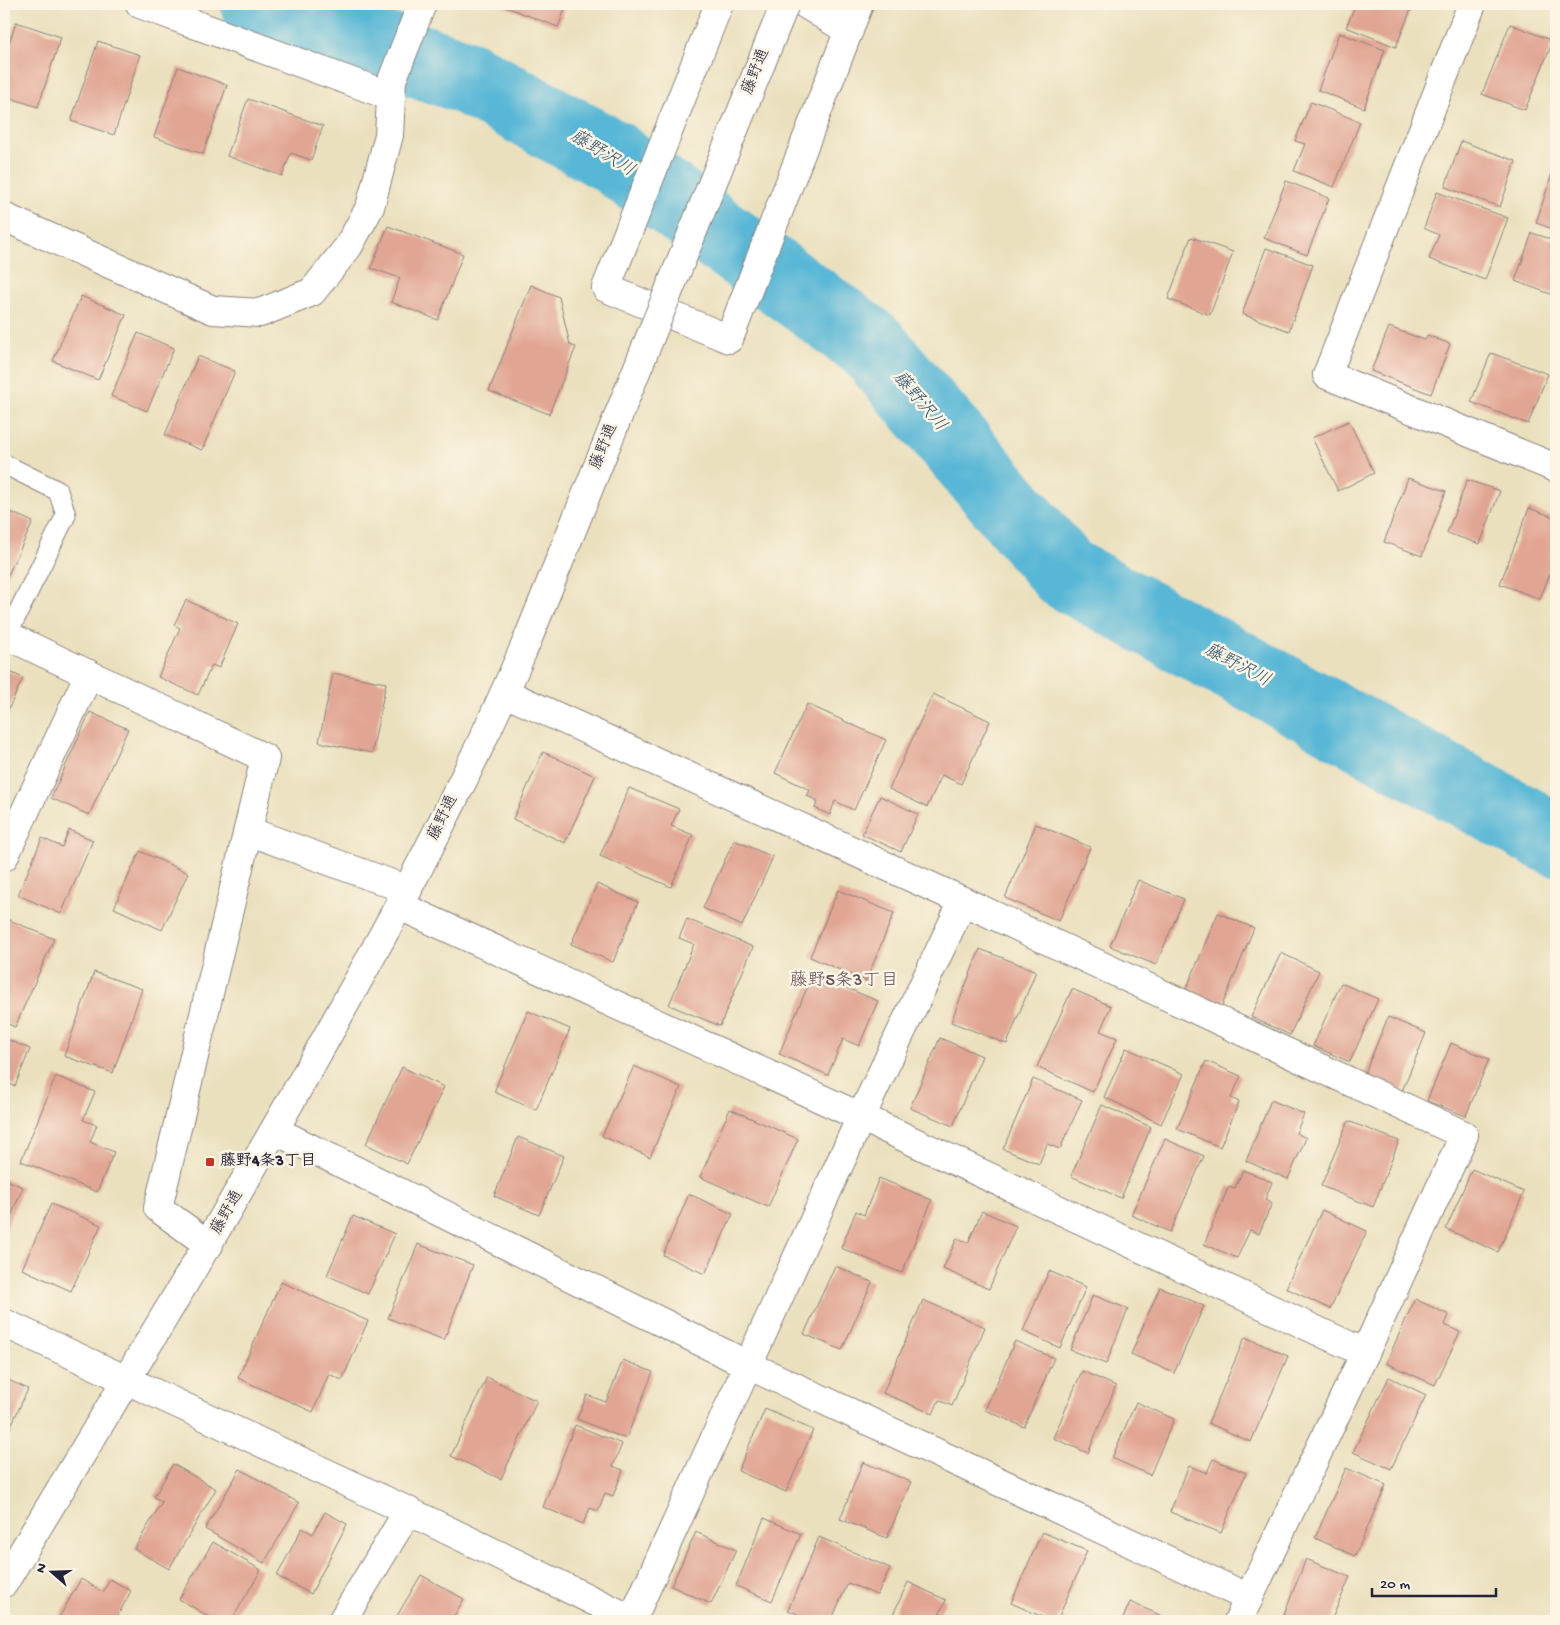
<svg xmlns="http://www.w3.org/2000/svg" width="1560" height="1625" font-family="'Gochi Hand','Klee One',sans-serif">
	<rect width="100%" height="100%" fill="#fcf5e5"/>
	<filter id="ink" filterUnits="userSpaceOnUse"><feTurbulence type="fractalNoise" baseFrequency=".02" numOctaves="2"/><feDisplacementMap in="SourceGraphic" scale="10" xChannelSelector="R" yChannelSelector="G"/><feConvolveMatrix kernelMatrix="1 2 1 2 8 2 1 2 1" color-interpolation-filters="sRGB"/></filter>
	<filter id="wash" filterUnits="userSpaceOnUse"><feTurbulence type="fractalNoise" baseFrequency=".0096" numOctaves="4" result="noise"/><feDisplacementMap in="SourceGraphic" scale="20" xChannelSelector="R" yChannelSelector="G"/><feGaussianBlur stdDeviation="1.12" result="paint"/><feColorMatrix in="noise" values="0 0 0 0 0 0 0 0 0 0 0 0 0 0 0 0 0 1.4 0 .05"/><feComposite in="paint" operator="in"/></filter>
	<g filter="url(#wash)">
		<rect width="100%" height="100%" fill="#ebe0be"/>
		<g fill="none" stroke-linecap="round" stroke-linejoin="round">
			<polyline stroke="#58b7d6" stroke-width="74" points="257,4 468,78 611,156 871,345 1065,573 1541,832 1556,839"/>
		</g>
		<g id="blocks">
			<g fill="#e1a593">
				<polygon points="498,4 567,4 558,27"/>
				<polygon points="1356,4 1413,4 1396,47 1346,27"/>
				<polygon points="16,22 61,37 38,107 4,96 4,59"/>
				<polygon points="1510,24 1553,41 1525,110 1482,94"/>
				<polygon points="1339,33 1385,50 1364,108 1318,90"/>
				<polygon points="98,41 140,55 114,135 71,121"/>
				<polygon points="178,67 227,85 203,154 154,137"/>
				<polygon points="248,99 323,126 311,160 291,153 282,176 227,156"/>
				<polygon points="1311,102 1360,122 1334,187 1294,171 1305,144 1295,141"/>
				<polygon points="1461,141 1516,161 1500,207 1445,187"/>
				<polygon points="1552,174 1556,175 1556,230 1536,223"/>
				<polygon points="1286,181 1329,198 1307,255 1264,238"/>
				<polygon points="1437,192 1508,218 1485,280 1429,259 1439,235 1424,228"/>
				<polygon points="388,226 463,254 438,320 391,302 400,278 371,268"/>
				<polygon points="1532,233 1556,241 1556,296 1515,281"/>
				<polygon points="1191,237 1233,252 1210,315 1168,299"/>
				<polygon points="1266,248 1313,265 1289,331 1242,314"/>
				<polygon points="531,285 559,297 570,345 576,347 549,414 489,391"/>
				<polygon points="81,296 126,315 98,380 53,361"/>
				<polygon points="1389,327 1425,340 1427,335 1450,344 1431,394 1371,371"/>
				<polygon points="138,333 174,348 147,411 111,396"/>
				<polygon points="1491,353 1548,374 1528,424 1471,402"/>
				<polygon points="198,356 235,371 202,450 165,435"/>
				<polygon points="1349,421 1374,473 1338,491 1312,438"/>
				<polygon points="1408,478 1446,491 1422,556 1384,542"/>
				<polygon points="1467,480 1500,491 1480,544 1447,533"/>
				<polygon points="1529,508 1556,518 1556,558 1540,599 1500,584"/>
				<polygon points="4,509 33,522 7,577 4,575"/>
				<polygon points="186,600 238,624 219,668 212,665 198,695 158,677 180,628 174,625"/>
				<polygon points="4,669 23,678 4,719"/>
				<polygon points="333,673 386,683 372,753 319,742"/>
				<polygon points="933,694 990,721 961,784 942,775 927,807 889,789"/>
				<polygon points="807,704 886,740 854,810 835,801 830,815 815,808 818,801 807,796 810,790 775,773"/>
				<polygon points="90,712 128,729 89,815 51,798"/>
				<polygon points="543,752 595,776 565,843 513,819"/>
				<polygon points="629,788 679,809 671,826 693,835 671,887 600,856"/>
				<polygon points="880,796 918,814 901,852 862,834"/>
				<polygon points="1036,824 1090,847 1059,921 1005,898"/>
				<polygon points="69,830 93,840 61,914 18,895 42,838 62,847"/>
				<polygon points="734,840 773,857 742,926 703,908"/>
				<polygon points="140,851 188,873 162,930 114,908"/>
				<polygon points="1138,880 1184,899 1156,965 1110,946"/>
				<polygon points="597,884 638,902 613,962 571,944"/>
				<polygon points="838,890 894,913 866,981 810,957"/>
				<polygon points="1218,913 1254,928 1222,1006 1186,990"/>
				<polygon points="5,918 54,939 15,1027 4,1022"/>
				<polygon points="687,919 753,947 720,1026 669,1005 694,944 679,938"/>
				<polygon points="980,949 1036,971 1007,1044 951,1022"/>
				<polygon points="1281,953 1319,971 1290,1035 1251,1017"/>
				<polygon points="94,972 142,989 113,1073 64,1056"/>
				<polygon points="813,974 878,1001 859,1046 843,1039 828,1075 779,1054"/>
				<polygon points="1341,983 1378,999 1350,1062 1313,1046"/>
				<polygon points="1072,989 1111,1006 1100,1031 1117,1038 1093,1092 1037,1067"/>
				<polygon points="528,1011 570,1029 536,1110 494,1092"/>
				<polygon points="1388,1017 1426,1033 1402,1091 1364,1075"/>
				<polygon points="4,1038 30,1049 15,1086 4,1082"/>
				<polygon points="940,1038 982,1056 953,1126 910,1108"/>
				<polygon points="1451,1043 1489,1059 1466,1116 1427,1101"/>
				<polygon points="1126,1048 1184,1074 1161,1124 1104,1097"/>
				<polygon points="1206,1061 1241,1076 1231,1098 1239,1102 1220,1147 1177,1129"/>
				<polygon points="634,1066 681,1087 650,1157 602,1136"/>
				<polygon points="402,1067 444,1087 407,1164 366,1144"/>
				<polygon points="56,1076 95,1092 83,1120 97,1125 90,1142 114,1152 97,1192 21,1161"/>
				<polygon points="1033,1079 1082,1100 1060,1149 1047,1144 1039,1164 1003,1149"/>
				<polygon points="1271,1100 1304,1114 1296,1133 1306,1138 1288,1179 1246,1161"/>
				<polygon points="1102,1105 1151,1127 1121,1198 1071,1176"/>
				<polygon points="730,1109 798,1139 768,1207 700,1177"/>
				<polygon points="1348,1121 1399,1141 1373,1207 1321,1186"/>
				<polygon points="518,1137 564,1156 539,1215 494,1196"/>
				<polygon points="1165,1139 1204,1156 1170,1232 1131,1215"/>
				<polygon points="1472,1169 1524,1192 1498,1252 1446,1229"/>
				<polygon points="1243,1170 1272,1182 1265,1200 1272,1203 1259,1234 1250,1230 1237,1258 1204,1244 1229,1186 1235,1188"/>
				<polygon points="879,1178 932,1200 902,1273 841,1248 856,1211 864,1215"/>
				<polygon points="4,1179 23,1187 4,1233"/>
				<polygon points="689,1194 733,1214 705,1274 663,1255"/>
				<polygon points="51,1204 101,1225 71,1291 22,1269"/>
				<polygon points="1322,1210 1367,1231 1330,1309 1286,1288"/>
				<polygon points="982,1211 1016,1226 989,1289 943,1269 957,1238 968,1243"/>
				<polygon points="353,1216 395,1234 368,1294 327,1275"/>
				<polygon points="418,1244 473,1265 444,1340 388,1318"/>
				<polygon points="835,1266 872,1282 842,1350 804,1334"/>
				<polygon points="1049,1271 1086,1287 1060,1348 1023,1331"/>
				<polygon points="281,1282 368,1321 342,1380 329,1374 313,1412 238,1378"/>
				<polygon points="1160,1287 1204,1306 1174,1373 1131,1354"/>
				<polygon points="1093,1295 1128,1309 1106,1364 1070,1350"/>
				<polygon points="1415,1299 1449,1315 1445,1325 1460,1332 1435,1385 1386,1363"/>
				<polygon points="923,1300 985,1327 952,1406 939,1400 933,1414 883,1393"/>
				<polygon points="1245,1337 1288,1356 1251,1442 1208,1423"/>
				<polygon points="1015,1341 1054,1358 1024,1427 985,1410"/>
				<polygon points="623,1360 653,1372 626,1439 577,1419 587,1395 606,1402"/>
				<polygon points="1082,1371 1116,1386 1088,1453 1053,1438"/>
				<polygon points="487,1377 537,1401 501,1479 451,1456"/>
				<polygon points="1389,1377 1426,1395 1391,1469 1353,1452"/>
				<polygon points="4,1378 28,1389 4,1441"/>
				<polygon points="1136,1402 1174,1419 1150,1475 1112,1458"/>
				<polygon points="765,1409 813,1430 786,1492 738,1471"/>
				<polygon points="575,1425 622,1444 613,1466 623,1470 613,1496 605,1493 598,1511 590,1508 583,1524 543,1507"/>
				<polygon points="1213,1459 1246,1473 1221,1533 1170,1512 1189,1466 1207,1473"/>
				<polygon points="863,1462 911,1482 887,1538 840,1519"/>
				<polygon points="173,1464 216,1489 169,1569 134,1549 162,1502 154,1497"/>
				<polygon points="1346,1468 1386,1485 1355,1556 1315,1538"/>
				<polygon points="240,1469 299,1503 264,1563 205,1529"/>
				<polygon points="325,1512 347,1524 311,1594 277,1576 302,1528 313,1534"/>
				<polygon points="764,1518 801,1534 772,1601 736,1586"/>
				<polygon points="696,1532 736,1550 711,1604 671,1586"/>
				<polygon points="1042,1532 1087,1551 1057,1621 1052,1621 1011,1603"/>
				<polygon points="819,1537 890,1568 877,1595 848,1583 831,1621 814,1621 788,1610"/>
				<polygon points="213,1542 261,1570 231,1621 216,1621 179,1599"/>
				<polygon points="1306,1559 1350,1577 1331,1621 1281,1621"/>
				<polygon points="421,1575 464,1599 451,1621 394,1621"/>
				<polygon points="81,1579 103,1592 110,1579 131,1591 115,1621 57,1621"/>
				<polygon points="908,1582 946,1600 936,1621 890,1621"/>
				<polygon points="1130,1602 1169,1619 1168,1621 1122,1621"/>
			</g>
		</g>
	</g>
	<g filter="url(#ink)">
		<use href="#blocks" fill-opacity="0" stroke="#86817c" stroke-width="1"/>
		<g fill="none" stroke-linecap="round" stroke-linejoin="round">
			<defs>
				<polyline id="service" points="4,464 58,491 66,515 7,635"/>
				<g id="minor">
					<polyline points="140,4 390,96"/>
					<polyline points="719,4 606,288 729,339 859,4"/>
					<polyline points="805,4 849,31"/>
					<polyline points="1472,4 1327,375 1556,468"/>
					<polyline points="4,217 213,310 260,313 312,292 348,247 370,207 389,135 392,80 422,4"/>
					<polyline points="4,634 265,758 158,1208 209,1245"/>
					<polyline points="505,693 963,901 1464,1135 1365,1353 1238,1621"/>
					<polyline points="248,831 408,890"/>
					<polyline points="4,857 89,674"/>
					<polyline points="400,906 861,1117 1365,1353"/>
					<polyline points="276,1131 748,1365 1249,1598"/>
					<polyline points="4,1323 408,1511 635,1621"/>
					<polyline points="632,1620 861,1117 963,901"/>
					<polyline points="342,1621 408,1511"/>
				</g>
				<path id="tertiary" d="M4 1583C119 1391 237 1201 345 1004 411 886 474 766 527 641"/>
			</defs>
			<use href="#service" stroke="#86817c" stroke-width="21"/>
			<use href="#minor" stroke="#86817c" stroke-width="30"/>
			<use href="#tertiary" stroke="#86817c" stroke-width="30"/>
			<use href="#service" stroke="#fff" stroke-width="19"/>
			<use href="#minor" stroke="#fff" stroke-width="28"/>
			<use href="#tertiary" stroke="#fff" stroke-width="28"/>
			<defs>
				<polyline id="tertiary-bridge" points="527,641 785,4"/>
			</defs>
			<use href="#tertiary-bridge" stroke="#86817c" stroke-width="30" stroke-linecap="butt"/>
			<use href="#tertiary-bridge" stroke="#fff" stroke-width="28"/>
		</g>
	</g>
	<rect fill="#c8321e" stroke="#fcf5e5" stroke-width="2" x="205" y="1157" width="10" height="10" rx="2.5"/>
	<g text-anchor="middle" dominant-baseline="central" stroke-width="5" stroke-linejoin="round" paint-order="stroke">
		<g font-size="16" fill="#22223b" stroke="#fcf5e5">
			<text transform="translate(757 72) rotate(-68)">藤野通</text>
			<text transform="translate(605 447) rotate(-68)">藤野通</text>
			<text transform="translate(444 818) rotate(-64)">藤野通</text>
			<text transform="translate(228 1213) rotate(-60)">藤野通</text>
		</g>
		<g font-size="16" font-weight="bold" fill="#22223b" stroke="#fcf5e5" text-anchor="start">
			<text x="220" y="1162">藤野4条3丁目</text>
		</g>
		<g font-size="18" font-style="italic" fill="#355671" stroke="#fcf5e5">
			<text transform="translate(602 154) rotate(32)">藤野沢川</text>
			<text transform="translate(919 402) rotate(50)">藤野沢川</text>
			<text transform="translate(1237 666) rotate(28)">藤野沢川</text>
		</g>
		<g font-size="18" fill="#65505a" stroke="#fcf5e5">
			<text x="844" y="981">藤野5条3丁目</text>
		</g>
	</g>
	<rect width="1560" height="1625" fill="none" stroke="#fcf5e5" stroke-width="20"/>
	<g transform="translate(52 1572) rotate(290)" stroke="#fcf5e5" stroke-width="4" paint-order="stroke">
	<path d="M0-4L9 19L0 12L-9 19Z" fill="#22223b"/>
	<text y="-8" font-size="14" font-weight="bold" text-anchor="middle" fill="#22223b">N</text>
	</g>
	<path d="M1372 1588v8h124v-8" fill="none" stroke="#22223b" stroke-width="2.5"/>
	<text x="1380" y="1588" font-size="15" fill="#22223b" stroke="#fcf5e5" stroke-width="4" paint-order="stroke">20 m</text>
</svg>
